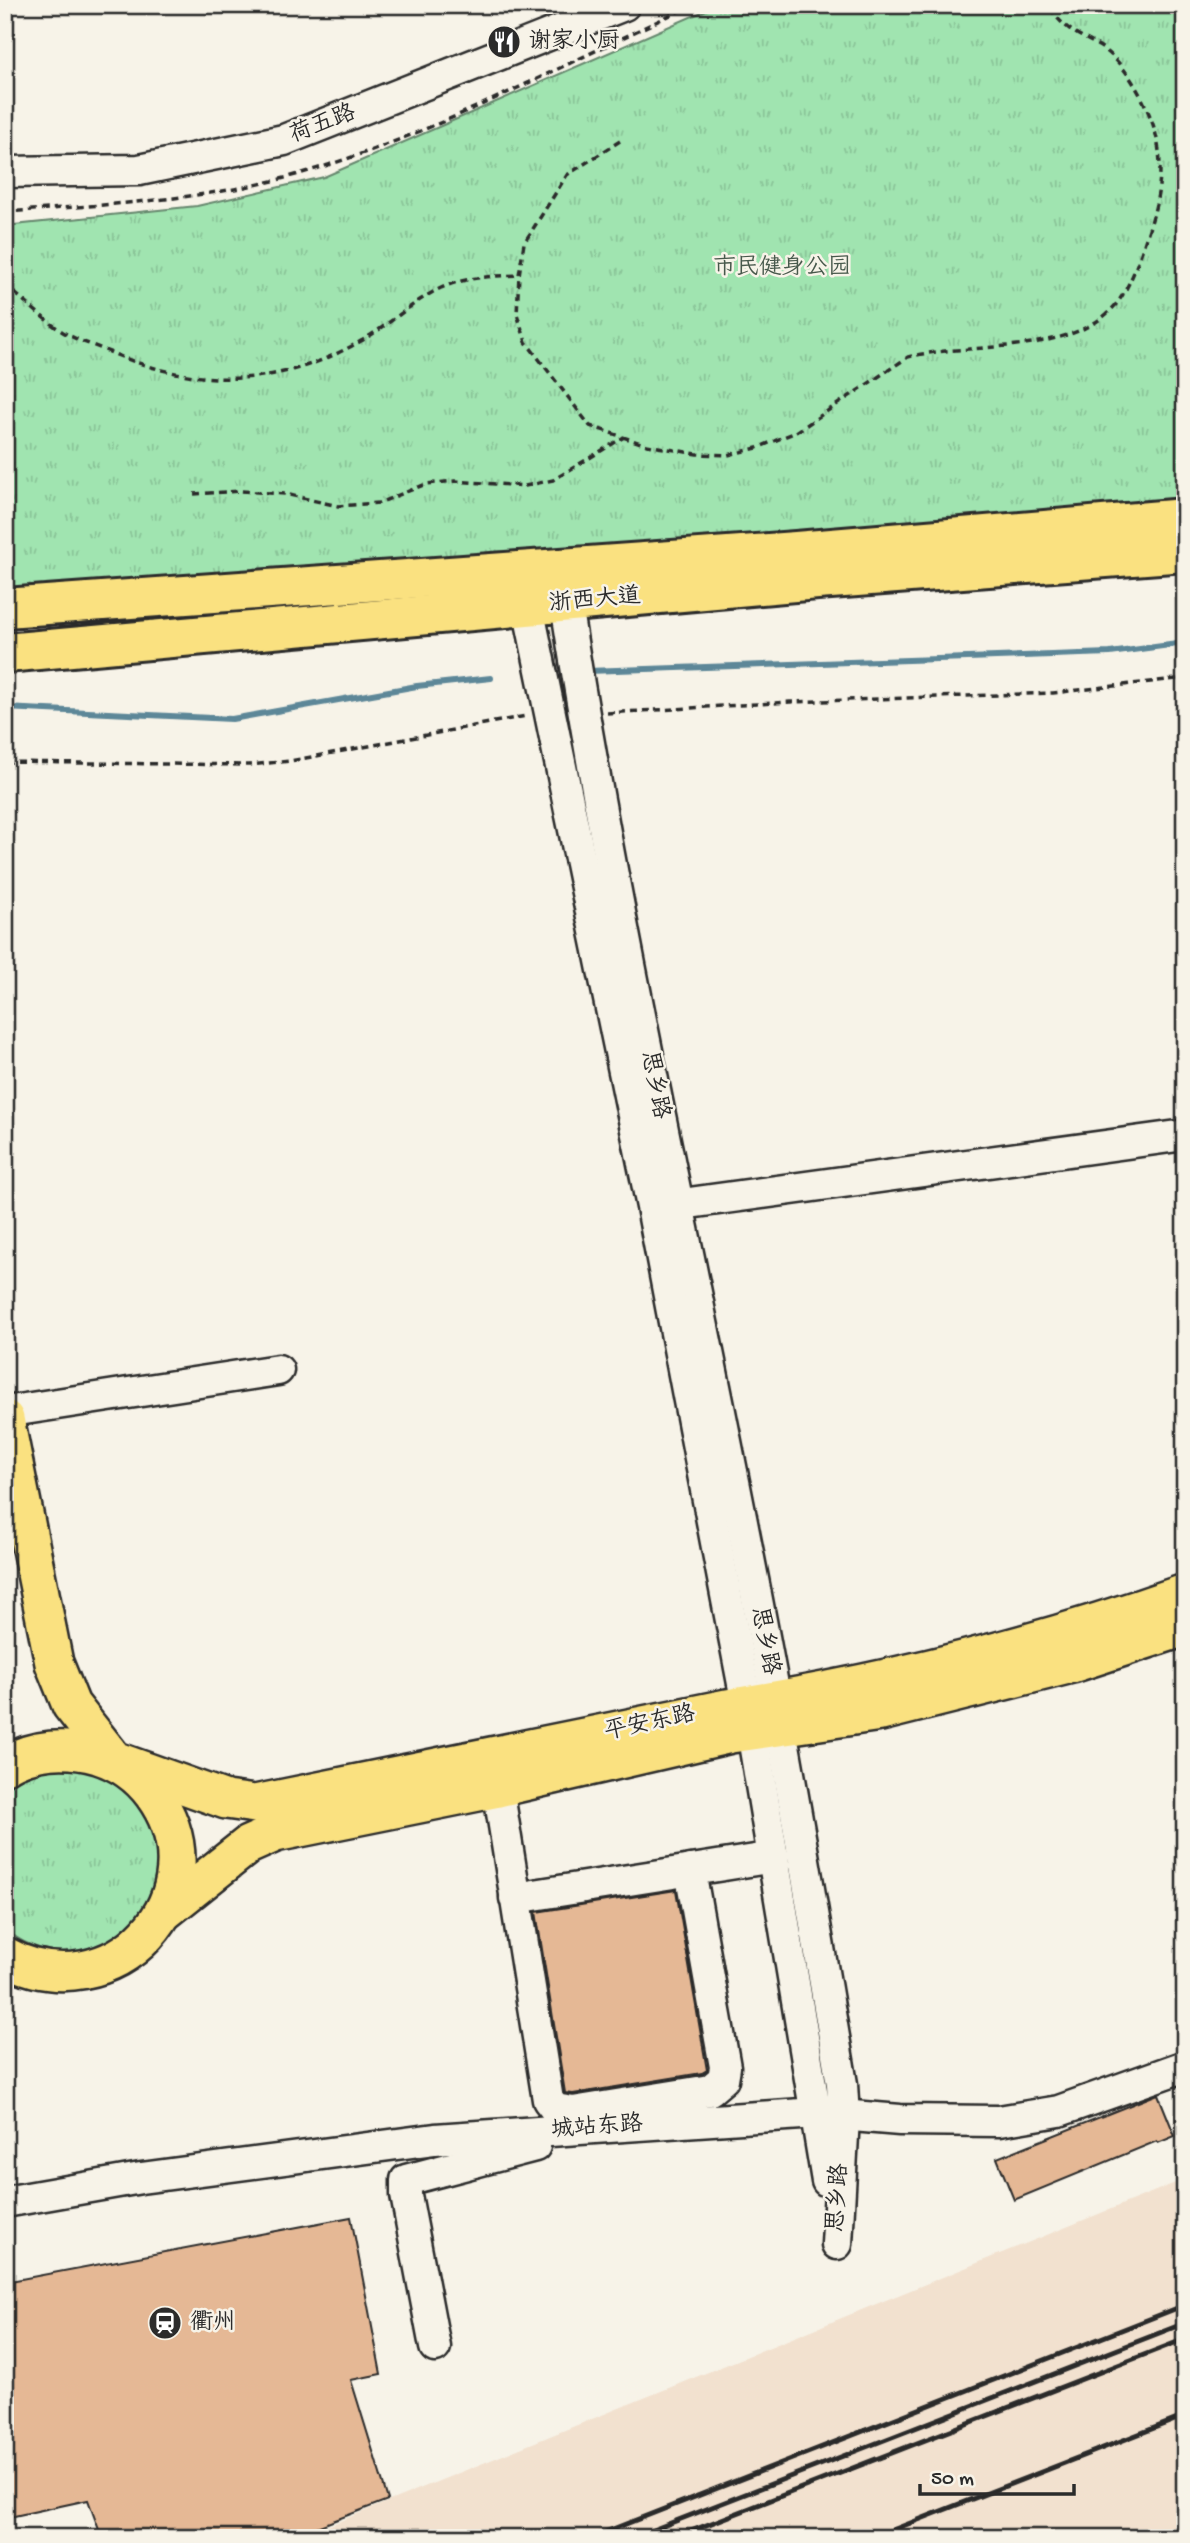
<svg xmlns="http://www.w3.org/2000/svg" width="1190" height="2543" font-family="'Gochi Hand','LXGW WenKai TC',sans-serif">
	<defs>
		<pattern id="park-tufts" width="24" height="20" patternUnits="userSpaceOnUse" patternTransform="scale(1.75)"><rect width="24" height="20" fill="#a0e4b0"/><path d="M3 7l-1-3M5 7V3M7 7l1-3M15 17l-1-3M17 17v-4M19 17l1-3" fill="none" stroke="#8ac498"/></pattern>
	</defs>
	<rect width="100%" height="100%" fill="#f7f3e8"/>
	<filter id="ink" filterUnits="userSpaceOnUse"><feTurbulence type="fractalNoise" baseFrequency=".0143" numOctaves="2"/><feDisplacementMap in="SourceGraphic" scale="14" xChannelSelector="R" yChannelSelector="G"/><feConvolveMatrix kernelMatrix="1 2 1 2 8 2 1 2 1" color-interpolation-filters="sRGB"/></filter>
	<g filter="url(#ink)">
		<polygon fill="#f2e1cf" points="1185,2179 1185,2538 298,2538"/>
		<g fill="url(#park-tufts)" stroke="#66886e" stroke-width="2">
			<polygon points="718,5 1185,5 1185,501 5,591 5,226 197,206 324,177"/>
			<path d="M60 1766C116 1770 152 1790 157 1850 158 1859 161 1873 159 1882 157 1889 149 1898 145 1905 140 1913 135 1925 128 1932 96 1961 35 1959 5 1928V1790L28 1774Z"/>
		</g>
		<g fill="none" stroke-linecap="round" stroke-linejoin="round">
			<g stroke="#5d8798" stroke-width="6">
				<polyline points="587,671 1110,653 1185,643"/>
				<polyline points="5,708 232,719 417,686 491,678"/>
			</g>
		</g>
		<g fill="#e5b895" stroke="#2b2b2b" stroke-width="2">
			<polygon points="676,1890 707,2070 702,2073 573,2094 565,2093 536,1912"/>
			<polygon points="1158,2094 1175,2136 1158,2143 1157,2141 1014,2200 997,2158"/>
			<polygon points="351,2217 381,2374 351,2380 388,2500 288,2538 102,2538 88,2500 5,2518 5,2282"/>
		</g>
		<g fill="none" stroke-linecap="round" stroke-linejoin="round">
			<defs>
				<g id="minor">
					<polyline points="5,172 139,170 284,140 624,5"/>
					<path d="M566 604C623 970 709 1332 775 1696 799 1825 820 1955 842 2084L844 2117 837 2244"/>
					<polyline points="528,607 652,1207 752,1731 827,2181"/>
					<polyline points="660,1207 1185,1135"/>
					<polyline points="5,1412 278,1370"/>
					<polyline points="498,1788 548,2100 555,2109 573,2112 710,2090 723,2079 725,2067 690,1870"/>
					<polyline points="515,1898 774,1857"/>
					<polyline points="5,2202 141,2178 435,2139 817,2113 900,2120 999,2121 1059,2111 1185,2066"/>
					<polyline points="435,2347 406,2195 406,2180 535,2146"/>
				</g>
				<g id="major">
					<path d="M5 1419 54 1663 71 1705 114 1760 226 1800 255 1804 727 1708C881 1684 1038 1645 1185 1593"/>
					<path d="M5 1765C33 1748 67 1746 98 1755 120 1762 139 1775 153 1794 226 1894 112 2015 5 1956"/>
					<polyline points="165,1911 248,1845 275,1833 498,1788 731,1734 881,1712 1072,1664 1185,1627"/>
				</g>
				<g id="highway">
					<polyline points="5,608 796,551 1185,518"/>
					<polyline points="5,653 817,580 1185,552"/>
				</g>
			</defs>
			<use href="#minor" stroke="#2b2b2b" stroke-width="35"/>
			<use href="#major" stroke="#2b2b2b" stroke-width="42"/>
			<use href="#highway" stroke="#2b2b2b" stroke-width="44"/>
			<g stroke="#2b2b2b" stroke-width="3.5" stroke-dasharray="7 5" stroke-linecap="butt">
				<path d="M620 141 567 175 524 243 519 275 517 314 526 342 590 426 647 445 697 454 728 455 757 448 796 432 908 357C970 341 1083 359 1122 296 1135 275 1142 250 1150 226 1163 186 1165 147 1146 107 1139 91 1127 71 1114 58 1096 38 1066 38 1049 5"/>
				<path d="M5 212C102 205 217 200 309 171 442 131 566 63 692 5"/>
				<path d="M5 285C24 300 43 319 63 332 76 340 93 345 107 351 195 389 277 389 361 341 388 326 413 301 441 288 465 277 493 276 519 275"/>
				<polyline points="194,494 241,491 285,494 338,506 379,503 426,484 455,481 525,486 553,480 624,437"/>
				<polyline points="607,713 790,702 1053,693 1185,678"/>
				<polyline points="5,762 249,765 290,761 526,716"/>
			</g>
			<use href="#minor" stroke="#f7f3e8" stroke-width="30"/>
			<use href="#major" stroke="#fae180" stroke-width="37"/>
			<use href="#highway" stroke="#fae180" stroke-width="38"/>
			<g stroke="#2b2b2b" stroke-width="5">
				<polyline points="590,2538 1185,2305"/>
				<polyline points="632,2538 1185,2323"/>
				<polyline points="673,2538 1185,2339"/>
				<polyline points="872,2538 1185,2416"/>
			</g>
		</g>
	</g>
	<defs>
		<symbol id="restaurant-disc" viewBox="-11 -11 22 22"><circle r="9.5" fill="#2b2b2b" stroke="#f7f3e8"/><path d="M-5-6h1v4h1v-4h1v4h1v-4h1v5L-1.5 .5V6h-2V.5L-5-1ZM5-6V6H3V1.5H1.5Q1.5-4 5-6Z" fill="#fff"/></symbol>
		<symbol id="station-disc" viewBox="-11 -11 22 22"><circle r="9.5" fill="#2b2b2b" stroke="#f7f3e8"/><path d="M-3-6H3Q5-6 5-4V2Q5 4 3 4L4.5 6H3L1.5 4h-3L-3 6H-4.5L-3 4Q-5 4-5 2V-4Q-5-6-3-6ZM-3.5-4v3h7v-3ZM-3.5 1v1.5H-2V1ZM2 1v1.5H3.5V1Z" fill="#fff"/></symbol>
	</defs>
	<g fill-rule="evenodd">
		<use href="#restaurant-disc" x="485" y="23" width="38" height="38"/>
		<use href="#station-disc" x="146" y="2304" width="38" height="38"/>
	</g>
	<g text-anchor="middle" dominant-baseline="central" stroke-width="5" stroke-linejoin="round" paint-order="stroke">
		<g font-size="23" fill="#2b2b2b" stroke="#f7f3e8" text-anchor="start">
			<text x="528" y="42">谢家小厨</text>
			<text x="190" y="2323">衢州</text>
		</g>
		<g font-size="23" fill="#2b2b2b" stroke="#f7f3e8">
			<text transform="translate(323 125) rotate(-21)">荷五路</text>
			<text transform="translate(595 601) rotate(-5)">浙西大道</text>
			<text transform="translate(654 1085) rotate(79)">思乡路</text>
			<text transform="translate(764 1641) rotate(79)">思乡路</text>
			<text transform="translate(650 1724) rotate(-12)">平安东路</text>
			<text transform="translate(597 2128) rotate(-4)">城站东路</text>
			<text transform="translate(839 2198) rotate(-86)">思乡路</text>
		</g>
		<g font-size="23" fill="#48594c" stroke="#f7f3e8">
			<text x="782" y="268">市民健身公园</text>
		</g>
	</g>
	<rect width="1190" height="2543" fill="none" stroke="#f7f3e8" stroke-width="28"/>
	<rect x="14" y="14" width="1162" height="2515" fill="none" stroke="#2b2b2b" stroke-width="2.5" filter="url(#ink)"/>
	<path d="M920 2484v10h154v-10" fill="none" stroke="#2b2b2b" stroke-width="3.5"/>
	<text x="931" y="2484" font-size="21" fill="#2b2b2b" stroke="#f7f3e8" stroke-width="5" paint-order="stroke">50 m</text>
</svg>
